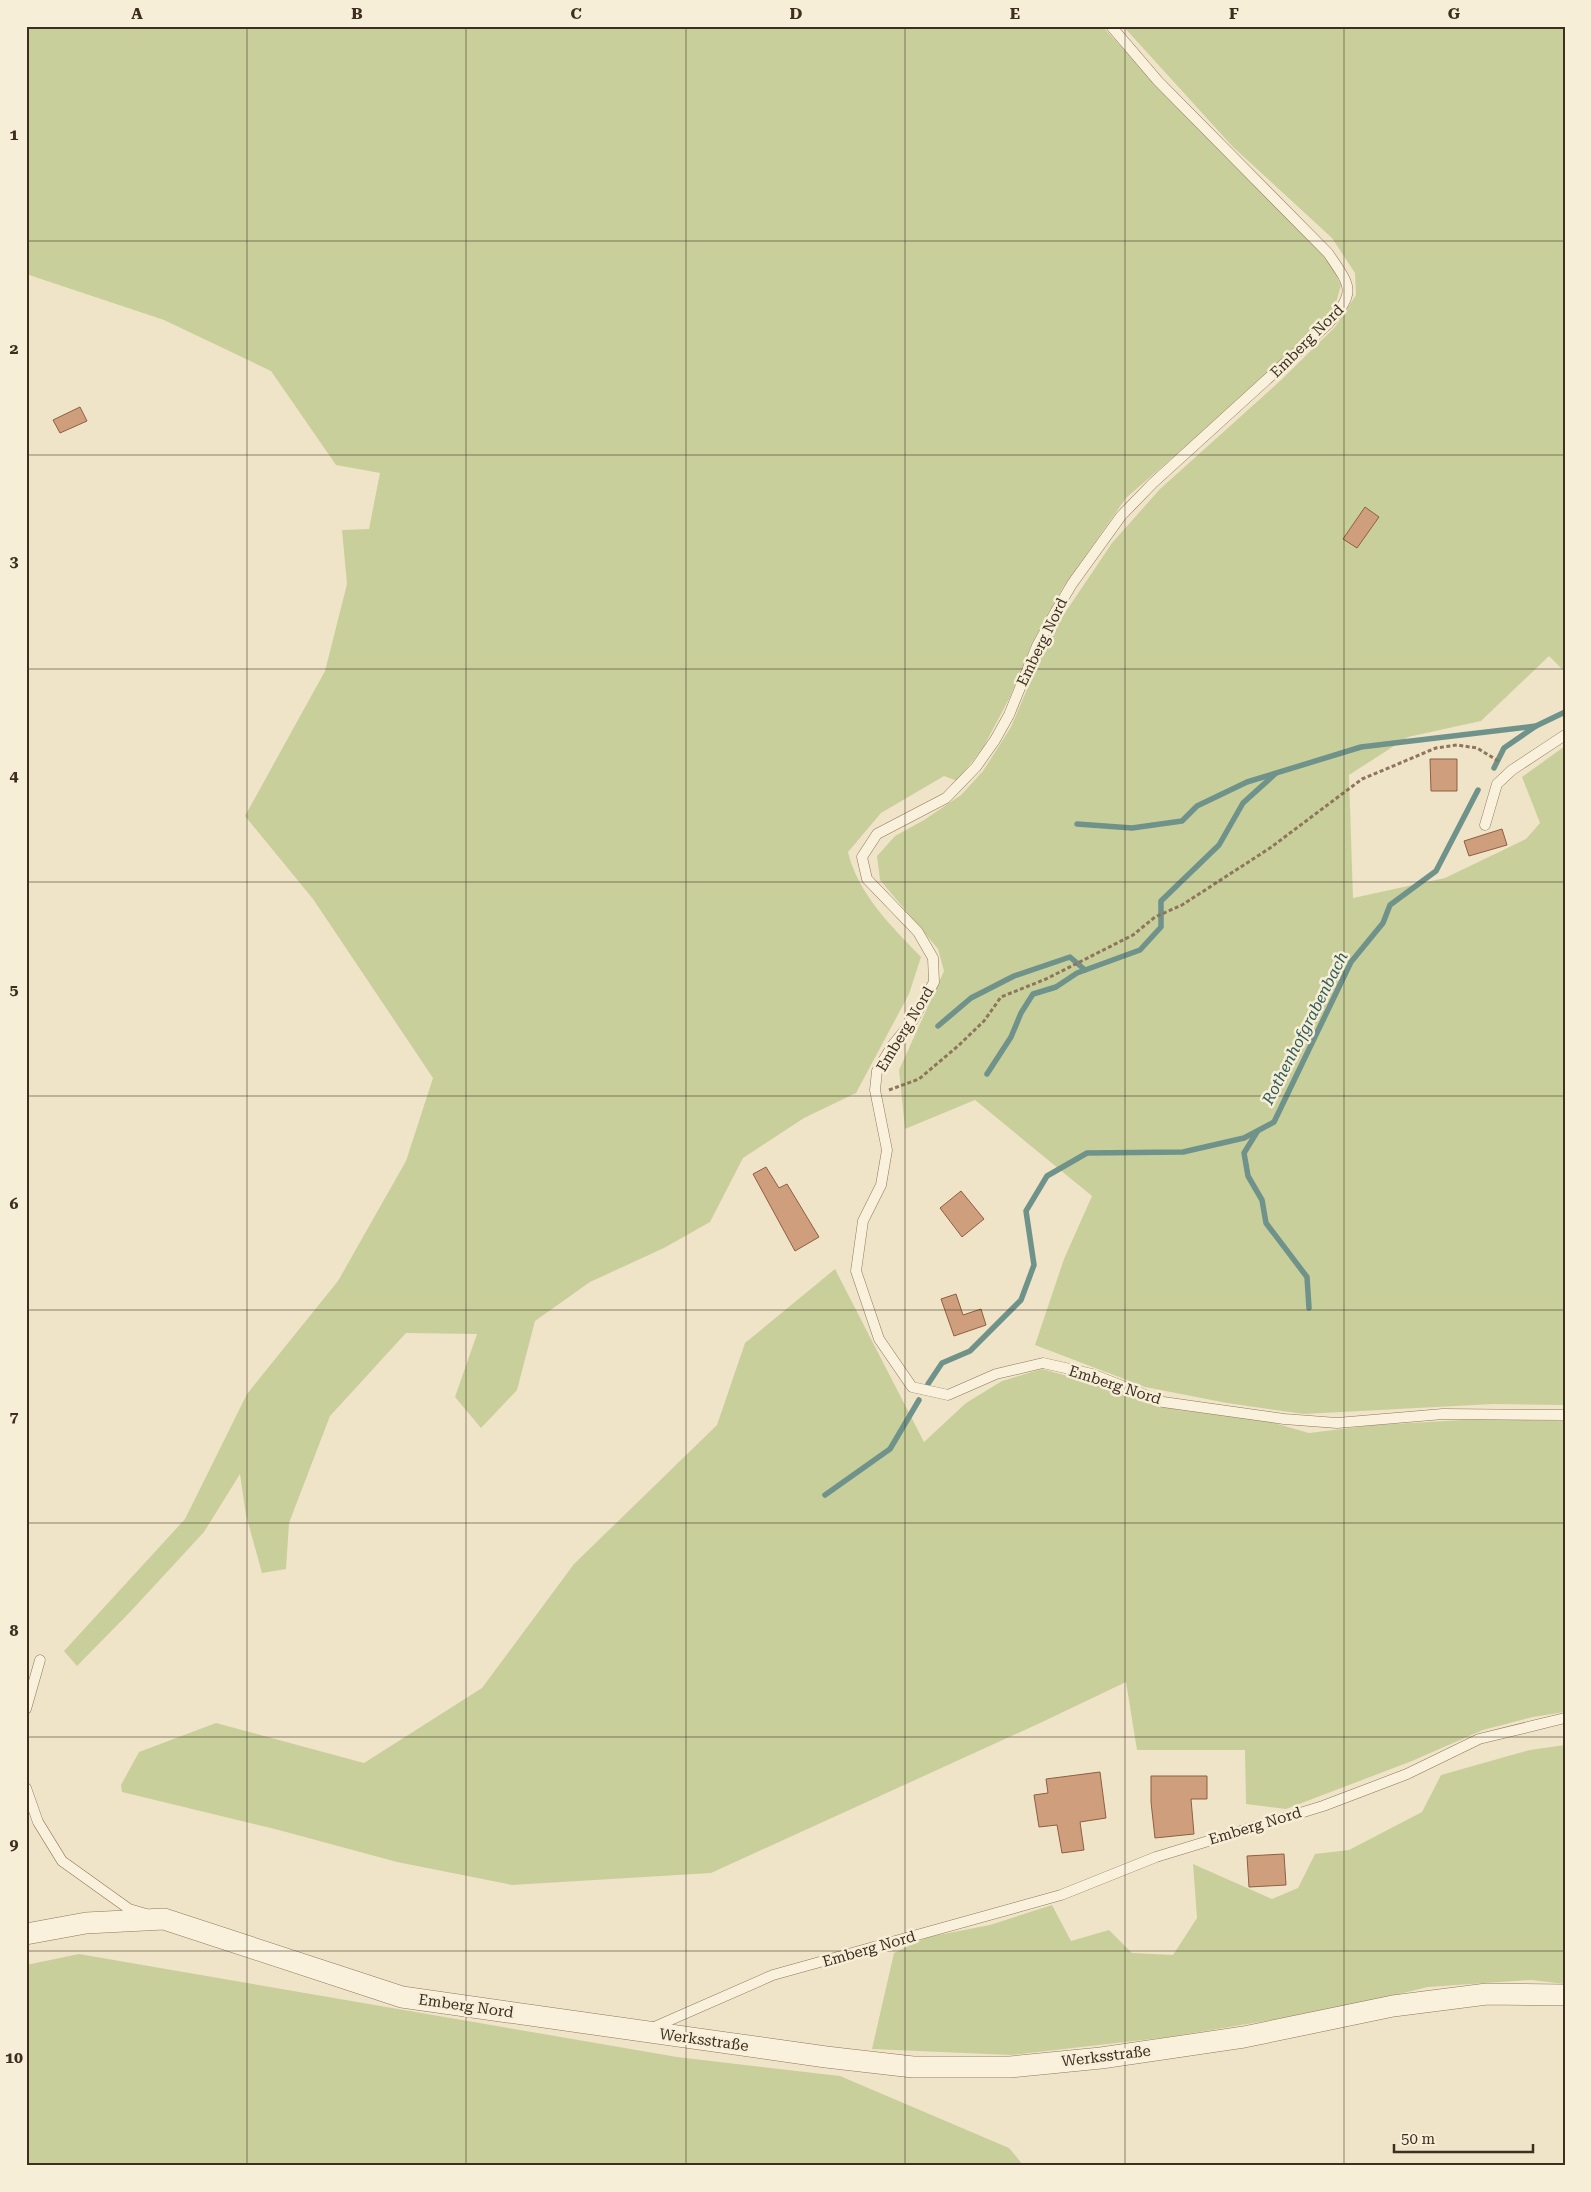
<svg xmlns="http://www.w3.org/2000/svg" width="1591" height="2192" font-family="'Roboto Serif',serif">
	<rect width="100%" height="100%" fill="#f0e4c8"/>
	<g fill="#c9cf9b">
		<path d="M26 26H1102L1211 142 1328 260 1341 285 1335 306 1303 344 1126 498 1062 589 1031 646 1010 697 984 746 957 781 944 776 881 813 848 852C858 894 892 927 921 957L909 994 856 1093 804 1118 743 1158 710 1222 664 1248 590 1282 535 1321 517 1390 481 1428 455 1397 477 1334 406 1333 330 1416 289 1523 286 1569 262 1573 246 1515 240 1474 204 1532 131 1611 77 1666 64 1651 185 1519 247 1394 338 1281 406 1161 433 1078 313 899 245 816 325 671 347 584 342 530 369 529 380 473 336 465 271 371 164 320 26 274Z"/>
		<polygon points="1123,26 1565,26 1565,672 1549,656 1481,721 1408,737 1349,775 1353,898 1445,878 1526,839 1540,823 1522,777 1565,746 1565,1405 1493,1404 1304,1414 1227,1403 1145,1387 1035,1345 1064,1259 1092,1196 975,1100 905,1129 899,1070 944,971 938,949 880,880 877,856 895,836 924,820 961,795 983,771 1011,727 1050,635 1112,543 1160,489 1280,381 1335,327 1356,295 1355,273 1332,238 1233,147"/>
		<polygon points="835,1269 924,1442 966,1403 1002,1381 1042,1369 1112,1388 1179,1410 1260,1419 1309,1433 1374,1425 1481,1419 1565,1421 1565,1712 1533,1717 1483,1730 1412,1761 1286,1809 1246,1804 1245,1750 1137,1750 1126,1682 1038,1724 711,1873 512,1885 397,1862 275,1829 122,1792 121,1785 139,1752 216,1723 364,1763 482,1688 574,1564 717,1425 745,1343"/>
		<polygon points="1565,1745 1565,1984 1531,1980 1428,1987 1333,2010 1169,2037 1011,2055 872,2049 894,1953 928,1937 990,1925 1052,1905 1071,1941 1109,1930 1132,1953 1173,1955 1197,1918 1193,1864 1272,1899 1298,1888 1315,1854 1349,1850 1422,1812 1441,1775 1530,1750"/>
		<polygon points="79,1954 677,2057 840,2076 1009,2148 1024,2166 26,2166 26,1965"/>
	</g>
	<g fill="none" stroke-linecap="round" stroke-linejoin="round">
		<g stroke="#6f938a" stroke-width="5.5">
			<polyline points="1494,768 1504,748 1536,726 1565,712"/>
			<polyline points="1077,824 1132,828 1182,821 1197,806 1247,782 1361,747 1536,726"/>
			<polyline points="938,1026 971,998 1014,976 1070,957 1085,970"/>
			<polyline points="987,1074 1011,1037 1021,1013 1033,994 1056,987 1077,973 1140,950 1161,927 1161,901 1219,845 1243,803 1275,774"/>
			<polyline points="1257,1132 1244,1153 1248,1176 1262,1200 1266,1223 1307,1277 1309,1308"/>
			<polyline points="928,1384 942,1363 970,1351 1021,1300 1034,1265 1026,1211 1047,1176 1087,1153 1183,1152 1244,1138 1274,1122 1351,962 1383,923 1390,905 1436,871 1478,790"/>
			<polyline points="825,1495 890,1449 919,1400"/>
		</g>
	</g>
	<g fill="#cf9f7d" stroke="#8d5f41">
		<polygon points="80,407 87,421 60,433 53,420"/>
		<polygon points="1365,507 1379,517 1357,548 1343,539"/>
		<polygon points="1430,759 1457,759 1457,791 1431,791"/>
		<polygon points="1502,829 1507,845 1469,856 1464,841"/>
		<polygon points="766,1167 779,1188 787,1184 819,1237 795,1251 753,1174"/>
		<polygon points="961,1191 984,1219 962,1237 940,1208"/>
		<polygon points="956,1294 963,1315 981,1309 986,1325 954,1336 941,1299"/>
		<polygon points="1100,1772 1106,1818 1080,1822 1084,1850 1062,1853 1057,1825 1039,1827 1034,1795 1048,1793 1046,1779"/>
		<polygon points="1151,1776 1207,1776 1207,1799 1191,1799 1194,1834 1155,1838 1151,1802"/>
		<polygon points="1284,1854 1286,1885 1249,1887 1247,1856"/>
	</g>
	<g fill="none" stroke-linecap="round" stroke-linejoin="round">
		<defs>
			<g id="service">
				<path d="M1111 26 1158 81 1328 253C1351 287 1357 291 1328 324L1153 483 1121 516 1072 584 1056 611 1037 646 1009 715 995 740 976 767 946 798 877 834 862 857 867 879 918 932 933 958 934 982 913 1020 892 1046 877 1071 875 1090 887 1150 881 1185 863 1221 856 1271 879 1339 912 1387 948 1395 996 1374 1043 1363 1092 1374 1163 1402 1284 1419 1337 1423 1443 1414 1565 1415"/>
				<polyline points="1485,825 1497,784 1512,770 1565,735"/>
				<polyline points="26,1709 40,1660"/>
				<polyline points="26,1788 38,1822 62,1861 129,1909 146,1914"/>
				<polyline points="652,2028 773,1975 1061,1895 1156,1857 1323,1806 1407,1774 1479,1739 1565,1718"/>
			</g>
			<polyline id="minor" points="26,1934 86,1923 164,1919 402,1997 826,2057 913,2067 1010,2067 1101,2058 1244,2037 1393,2006 1487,1994 1565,1995"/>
		</defs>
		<use href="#service" stroke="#8d765c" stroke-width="11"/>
		<use href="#minor" stroke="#8d765c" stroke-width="22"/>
		<polyline stroke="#8d765c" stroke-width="3" stroke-dasharray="4 2.5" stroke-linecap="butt" points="889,1090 919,1079 958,1046 984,1021 1001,997 1046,979 1133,935 1155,917 1182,905 1270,848 1362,779 1436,748 1457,745 1477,748 1500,762"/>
		<use href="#service" stroke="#faf1dc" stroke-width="10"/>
		<use href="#minor" stroke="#faf1dc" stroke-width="21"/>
	</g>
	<path fill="none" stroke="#3d2e20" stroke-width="1" stroke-opacity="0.55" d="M247 26V2166M466 26V2166M686 26V2166M905 26V2166M1125 26V2166M1344 26V2166M26 241H1565M26 455H1565M26 669H1565M26 882H1565M26 1096H1565M26 1310H1565M26 1523H1565M26 1737H1565M26 1951H1565"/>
	<g text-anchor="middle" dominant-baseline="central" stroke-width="5" stroke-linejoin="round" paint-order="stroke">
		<g font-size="15" fill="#3d2e20" stroke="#f7eed8">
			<text transform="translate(1307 341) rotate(-45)">Emberg Nord</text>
			<text transform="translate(1042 642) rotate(-64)">Emberg Nord</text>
			<text transform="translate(905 1029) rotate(-59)">Emberg Nord</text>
			<text transform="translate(1115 1385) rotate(18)">Emberg Nord</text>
			<text transform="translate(1255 1826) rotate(-17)">Emberg Nord</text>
			<text transform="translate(869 1949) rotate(-16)">Emberg Nord</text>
			<text transform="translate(466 2006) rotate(8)">Emberg Nord</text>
			<text transform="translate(704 2040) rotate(8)">Werksstraße</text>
			<text transform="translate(1106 2056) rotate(-7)">Werksstraße</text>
		</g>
		<g font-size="16" font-style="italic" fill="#2f5d5a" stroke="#f7eed8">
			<text transform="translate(1305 1028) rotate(-63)">Rothenhofgrabenbach</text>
		</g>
	</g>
	<rect width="1591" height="2192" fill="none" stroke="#f7eed8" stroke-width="55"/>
	<path d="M1394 2144v8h139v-8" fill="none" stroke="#3d2e20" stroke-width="2.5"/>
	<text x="1401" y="2144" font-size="15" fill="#3d2e20" stroke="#f7eed8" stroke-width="4" paint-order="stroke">50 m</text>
	<rect x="28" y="28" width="1536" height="2136" fill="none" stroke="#3d2e20" stroke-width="2"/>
	<g font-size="16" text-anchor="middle" font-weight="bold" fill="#3d2e20">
		<text x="137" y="19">A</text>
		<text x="357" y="19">B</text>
		<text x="576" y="19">C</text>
		<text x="796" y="19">D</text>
		<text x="1015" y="19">E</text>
		<text x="1234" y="19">F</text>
		<text x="1454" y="19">G</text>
		<text x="14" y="140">1</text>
		<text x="14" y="354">2</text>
		<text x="14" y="567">3</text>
		<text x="14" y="781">4</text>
		<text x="14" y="995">5</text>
		<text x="14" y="1209">6</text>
		<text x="14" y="1422">7</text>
		<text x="14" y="1636">8</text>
		<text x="14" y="1850">9</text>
		<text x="14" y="2063">10</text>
	</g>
</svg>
